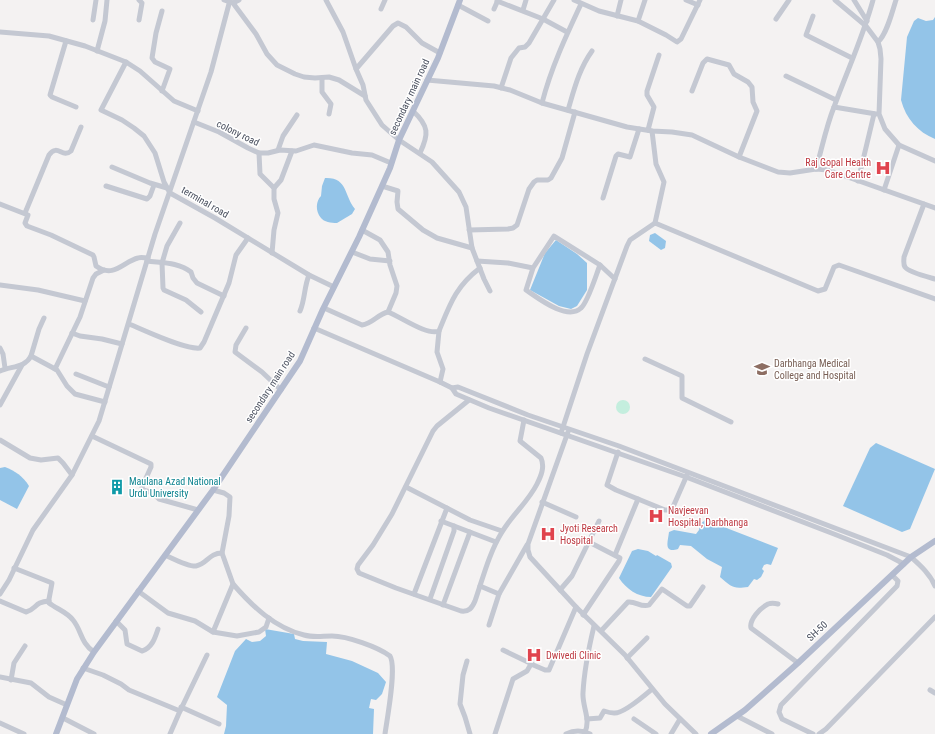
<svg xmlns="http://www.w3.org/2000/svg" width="935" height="734" font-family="'Roboto Condensed',sans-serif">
	<rect width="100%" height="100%" fill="#f4f2f2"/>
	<circle fill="#c4eede" cx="623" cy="407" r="7"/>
	<g fill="#93c4e8">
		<path d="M935 17V139C918 132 906 119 901 100L907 37 914 21 918 18 926 21 933 20Z"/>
		<path d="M325 178C348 177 344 196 355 209L352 214 337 223C331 223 324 222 321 218 315 211 316 201 321 196L322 186Z"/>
		<polygon points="655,233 666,241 665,248 661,250 649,241 650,235"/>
		<polygon points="556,240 577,254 587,263 587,290 577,306 571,309 559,306 530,290 545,253"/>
		<polygon points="876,443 935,469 910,529 902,532 843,506 870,448"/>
		<path d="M5 467C15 471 23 476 29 486L17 509 0 500V468Z"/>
		<path d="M706 518 729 529 778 548 771 565 767 564 764 565 762 569 764 571 761 577 757 580 754 579 748 587C732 589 732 587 720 577L722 567 707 559 691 546 680 545 678 549C663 554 668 541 669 532L674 530 696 534 699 530 700 524 704 521Z"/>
		<path d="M638 549 648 551 656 556 657 555 671 563 672 567 651 597C638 597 626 589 619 578L632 551Z"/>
		<polygon points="265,629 294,634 295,639 303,641 327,642 326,654 352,661 378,673 386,682 382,694 376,700 371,699 369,708 374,709 373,734 224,734 226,726 227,705 217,697 235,651 246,639 252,642 260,641 266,636"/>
	</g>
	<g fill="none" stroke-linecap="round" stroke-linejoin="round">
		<g stroke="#c4c8d2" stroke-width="5">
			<polyline points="224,0 233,3 256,34 267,54 277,65 295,74 304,77 315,78 329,77 339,80 365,96"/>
			<polyline points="326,0 343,32 356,69 363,85 366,100 382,125 399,140 432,162 459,192 466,207 472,248 484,279 490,291"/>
			<polyline points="574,0 599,11 638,21 666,35 677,42 681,39 700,0"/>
			<polyline points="686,0 698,5"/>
			<polyline points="835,0 866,26 878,42 880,49 881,59 879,114 885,129 899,145 935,161"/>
			<polyline points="854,0 867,21"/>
			<polyline points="497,1 543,19 567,32"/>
			<polyline points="233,3 239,0"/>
			<polyline points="458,5 488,21"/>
			<polyline points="381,9 385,0"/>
			<polyline points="494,9 498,0"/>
			<polyline points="523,10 526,0"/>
			<polyline points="162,11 156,33 152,58 155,62 170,69 162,91"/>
			<polyline points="617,16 621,0"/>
			<polyline points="813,16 806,35 852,58"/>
			<polyline points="776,19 789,0"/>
			<polyline points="93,20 96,0"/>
			<polyline points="139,20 142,3 139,0"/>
			<polyline points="638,21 645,0"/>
			<polyline points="0,32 49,36 85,46 126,62 140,71 174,101 198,111"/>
			<polyline points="66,41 50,95 52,97 76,107"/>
			<path d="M878 42C887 34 892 12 896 0"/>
			<polyline points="97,51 105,21 107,0"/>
			<polyline points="126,62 101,110 122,120 134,128 144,136 155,153 164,182 170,193 215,218 309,275 334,287"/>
			<polyline points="356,69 393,26 398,23 406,27 422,43 440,53"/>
			<polyline points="786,76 836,100"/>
			<polyline points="322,78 322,92 331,104 329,114"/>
			<polyline points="427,80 494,86 510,90 542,103 627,127 652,131 672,132 692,135 739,157 778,172 790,173 816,169 828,170 935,208"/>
			<polyline points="501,88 511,58 519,48 525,47 529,43 554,0"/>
			<polyline points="692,91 703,63 707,59 729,65 734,74 748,82 752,87 753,102 757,111 739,157"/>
			<path d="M542 103C551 68 566 36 581 4"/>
			<polyline points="834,107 876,114"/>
			<path d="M568 110C574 90 579 69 592 51"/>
			<path d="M413 111C429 126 429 134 420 153"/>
			<polyline points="194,122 219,132 248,148 259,153 268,153 280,150 296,151 314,145 352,153 372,155 391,163"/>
			<polyline points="648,130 654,107 647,95 647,91 659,55"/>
			<polyline points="652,131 656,164 664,182 655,223"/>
			<polyline points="278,150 283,136 297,115"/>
			<polyline points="259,153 260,174 274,188 274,199 278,213 274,230 272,253"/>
			<polyline points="112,167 150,183 167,188"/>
			<path d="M816 169C822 148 826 127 834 107 847 71 863 37 873 0"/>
			<polyline points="858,181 874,114"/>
			<polyline points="106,186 147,199 150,196 154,185"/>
			<polyline points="382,186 398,191 397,202 398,209 423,230 437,238 472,248"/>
			<polyline points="274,188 281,180 292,151"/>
			<polyline points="884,190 899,145"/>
			<polyline points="603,198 616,156 618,154 630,157 639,129"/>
			<path d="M0 204 28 215 25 223 27 226 51 235 93 255 94 257 96 266C114 279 124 261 138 258 141 257 145 258 148 258"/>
			<path d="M924 204 904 257C904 260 903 264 905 267 908 272 928 277 935 279"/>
			<path d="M25 213 49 155C58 143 62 159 71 151L81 127"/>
			<polyline points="180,223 167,246 162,263 163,288 164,290 186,300 201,312"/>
			<polyline points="362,230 380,240 388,252 390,265 397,286 396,293 388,312"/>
			<polyline points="469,230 508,229 513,228 517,225 529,189 534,182 537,180 548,180 551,178 562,158 575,112"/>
			<polyline points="352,252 370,259 390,261"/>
			<path d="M147 261C162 263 178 262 191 272L193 278 197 283 224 296"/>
			<path d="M477 261 508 263 533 268 554 236 600 265C596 275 588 302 581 308 567 321 538 298 526 290L533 268"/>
			<polyline points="600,265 615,279"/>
			<polyline points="0,285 38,290 85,301"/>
			<path d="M324 308 362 325C372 324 378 314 388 312 401 317 427 336 439 331 450 304 456 286 480 268"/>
			<path d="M300 311C305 300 304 287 309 275"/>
			<path d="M129 324C144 330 185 350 200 348L204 342 229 283 236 255 248 238"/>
			<polyline points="246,328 236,345 235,352 262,372 281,390"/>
			<polyline points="314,328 440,382 452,388 456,394 489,408 686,477 834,534 887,555 904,564"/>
			<polyline points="439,331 437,352 443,369 440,382"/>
			<polyline points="72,333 80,336 102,339 122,344"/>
			<polyline points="0,348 3,354 5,368"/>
			<polyline points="31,356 39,329 44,318"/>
			<polyline points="645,359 682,376 682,398 731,422"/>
			<polyline points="55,369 80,317 93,278 96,274 104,270"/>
			<path d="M0 371C11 366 25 368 31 356L57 370 67 386 75 394 105 402"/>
			<polyline points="76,374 109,387"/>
			<path d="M452 388 458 387 528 415 619 446 911 557C921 566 930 574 935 586"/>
			<path d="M469 400 437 426 433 431 392 514 373 545 358 565 357 569 359 573 396 588 461 611C469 612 472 608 475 601 483 578 489 553 502 532 512 515 528 502 537 484 541 476 545 467 541 458L520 441 524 420"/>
			<polyline points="0,405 22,365"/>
			<polyline points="568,432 528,544 528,550 530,557 576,607 625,655 665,704 696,734"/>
			<polyline points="561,433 587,354 627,246 630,240 655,223 818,291 825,289 834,267 839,265 935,299"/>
			<polyline points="92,436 151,464 151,467 142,487 143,490 153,493 159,499 198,510"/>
			<polyline points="0,440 30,458 41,460 58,458 63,463 72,475"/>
			<polyline points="618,452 607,485 616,490 665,510 669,510 673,507 687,475"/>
			<polyline points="406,487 470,520 502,531"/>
			<polyline points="542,502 576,517"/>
			<polyline points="441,521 496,542"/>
			<path d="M165 555C172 558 189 567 196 566 207 564 209 553 222 553"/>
			<polyline points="615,555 638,499"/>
			<path d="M14 568 52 583 49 599V603C57 609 67 612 73 620 82 631 80 642 94 652"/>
			<path d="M233 584C252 606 275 628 304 635 314 638 322 636 332 636 347 636 378 647 390 656 397 667 387 719 385 734"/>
			<polyline points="480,586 499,594 527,545"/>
			<polyline points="560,590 572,576 599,521"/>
			<polyline points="138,591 168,613 195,621 213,632 237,636 259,632 266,627 269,618"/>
			<polyline points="0,594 9,580 33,530 72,475 99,421 155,234 211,72 230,0"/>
			<polyline points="414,594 447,508"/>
			<polyline points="430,599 454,531 454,526"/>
			<path d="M0 601 26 612C37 609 34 602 49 601"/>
			<path d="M778 604C774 603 771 603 768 604 760 608 749 620 751 628L798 663"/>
			<polyline points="443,605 470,532"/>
			<polyline points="583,615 619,561 620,558 589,542"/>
			<path d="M116 621 125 630 127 644 142 651C152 648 155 638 158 629"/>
			<polyline points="489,625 499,594"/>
			<path d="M601 631 628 602C636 601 641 608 649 605L662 589 687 606H690L703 587"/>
			<polyline points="213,632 233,584 222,553 229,516 230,497 224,493 213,490"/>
			<polyline points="503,650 532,664"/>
			<polyline points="627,658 647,638"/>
			<polyline points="467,661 463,675 460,704 465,717 470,734"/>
			<polyline points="83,668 103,675 121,684 129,690 180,711"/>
			<polyline points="0,677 31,683 49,697 67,705"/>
			<polyline points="11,680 14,663 25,646"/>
			<polyline points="930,690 935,693"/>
			<polyline points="181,707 219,724"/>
			<polyline points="737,716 772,734"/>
			<polyline points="63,718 94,734"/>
			<path d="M587 719 600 718 604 711C607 712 610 713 614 713 623 714 645 695 652 689"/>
			<polyline points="634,719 656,734"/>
			<polyline points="0,723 24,734"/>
			<path d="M585 732C591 719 582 706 583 693 584 671 589 647 594 626"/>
			<polyline points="170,734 180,711 207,655"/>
			<polyline points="495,734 513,679 527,671 531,664 545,670 549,670 576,607"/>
			<path d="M566 734C574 730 582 730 590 734"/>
			<polyline points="671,734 680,719"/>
			<polyline points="813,734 782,719 779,712 781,705 897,586 898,581 892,575"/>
			<polyline points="819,734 826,729 935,617"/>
		</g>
		<g stroke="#b3bbcf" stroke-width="6">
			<polyline points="56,734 77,679 94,652 213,490 300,361 323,309 359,237 382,186 390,168 399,140 438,58 460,0"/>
			<polyline points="711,734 745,710 798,663 911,557 935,541"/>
		</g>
	</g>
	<defs>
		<symbol id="hospital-bare" viewBox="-9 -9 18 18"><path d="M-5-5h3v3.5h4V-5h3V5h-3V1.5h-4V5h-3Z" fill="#e0444e" stroke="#fff" stroke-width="2.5" paint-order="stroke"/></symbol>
		<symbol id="university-bare" viewBox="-9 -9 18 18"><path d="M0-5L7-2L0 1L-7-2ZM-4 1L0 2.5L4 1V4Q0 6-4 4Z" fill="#8d6e63" stroke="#fff" stroke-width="2.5" paint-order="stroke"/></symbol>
		<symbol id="building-bare" viewBox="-9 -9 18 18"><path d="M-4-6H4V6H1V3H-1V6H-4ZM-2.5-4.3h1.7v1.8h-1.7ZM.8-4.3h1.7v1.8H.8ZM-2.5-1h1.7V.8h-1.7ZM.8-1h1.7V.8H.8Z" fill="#0f9aa8" stroke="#fff" stroke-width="2.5" paint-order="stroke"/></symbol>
	</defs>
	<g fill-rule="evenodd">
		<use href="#hospital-bare" x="872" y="157" width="22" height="22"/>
		<use href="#university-bare" x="751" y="358" width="22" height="22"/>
		<use href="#building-bare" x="106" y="476" width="22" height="22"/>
		<use href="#hospital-bare" x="645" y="505" width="22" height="22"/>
		<use href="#hospital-bare" x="537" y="523" width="22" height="22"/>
		<use href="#hospital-bare" x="523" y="644" width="22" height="22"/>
	</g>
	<g text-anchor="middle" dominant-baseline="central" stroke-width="3" stroke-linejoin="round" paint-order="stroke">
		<g font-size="10" fill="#4a505f" stroke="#fff">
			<text transform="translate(409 97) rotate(-65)">secondary main road</text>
			<text transform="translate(238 133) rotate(26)">colony road</text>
			<text transform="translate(205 202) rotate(30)">terminal road</text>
			<text transform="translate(270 387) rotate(-57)">secondary main road</text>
			<text transform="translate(817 631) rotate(-43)">SH-50</text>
		</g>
		<g font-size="10" fill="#be3a42" stroke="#fff" text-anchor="start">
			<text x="871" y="162" text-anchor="end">Raj Gopal Health<tspan x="871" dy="12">Care Centre</tspan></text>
			<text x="668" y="510">Navjeevan<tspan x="668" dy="12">Hospital, Darbhanga</tspan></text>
			<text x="560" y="528">Jyoti Research<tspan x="560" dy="12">Hospital</tspan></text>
			<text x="546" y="655">Dwivedi Clinic</text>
		</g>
		<g font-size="10" fill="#785e54" stroke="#fff" text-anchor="start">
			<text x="774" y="363">Darbhanga Medical<tspan x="774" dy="12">College and Hospital</tspan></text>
		</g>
		<g font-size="10" fill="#0d838f" stroke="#fff" text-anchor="start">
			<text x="129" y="481">Maulana Azad National<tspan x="129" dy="12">Urdu University</tspan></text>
		</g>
	</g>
</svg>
